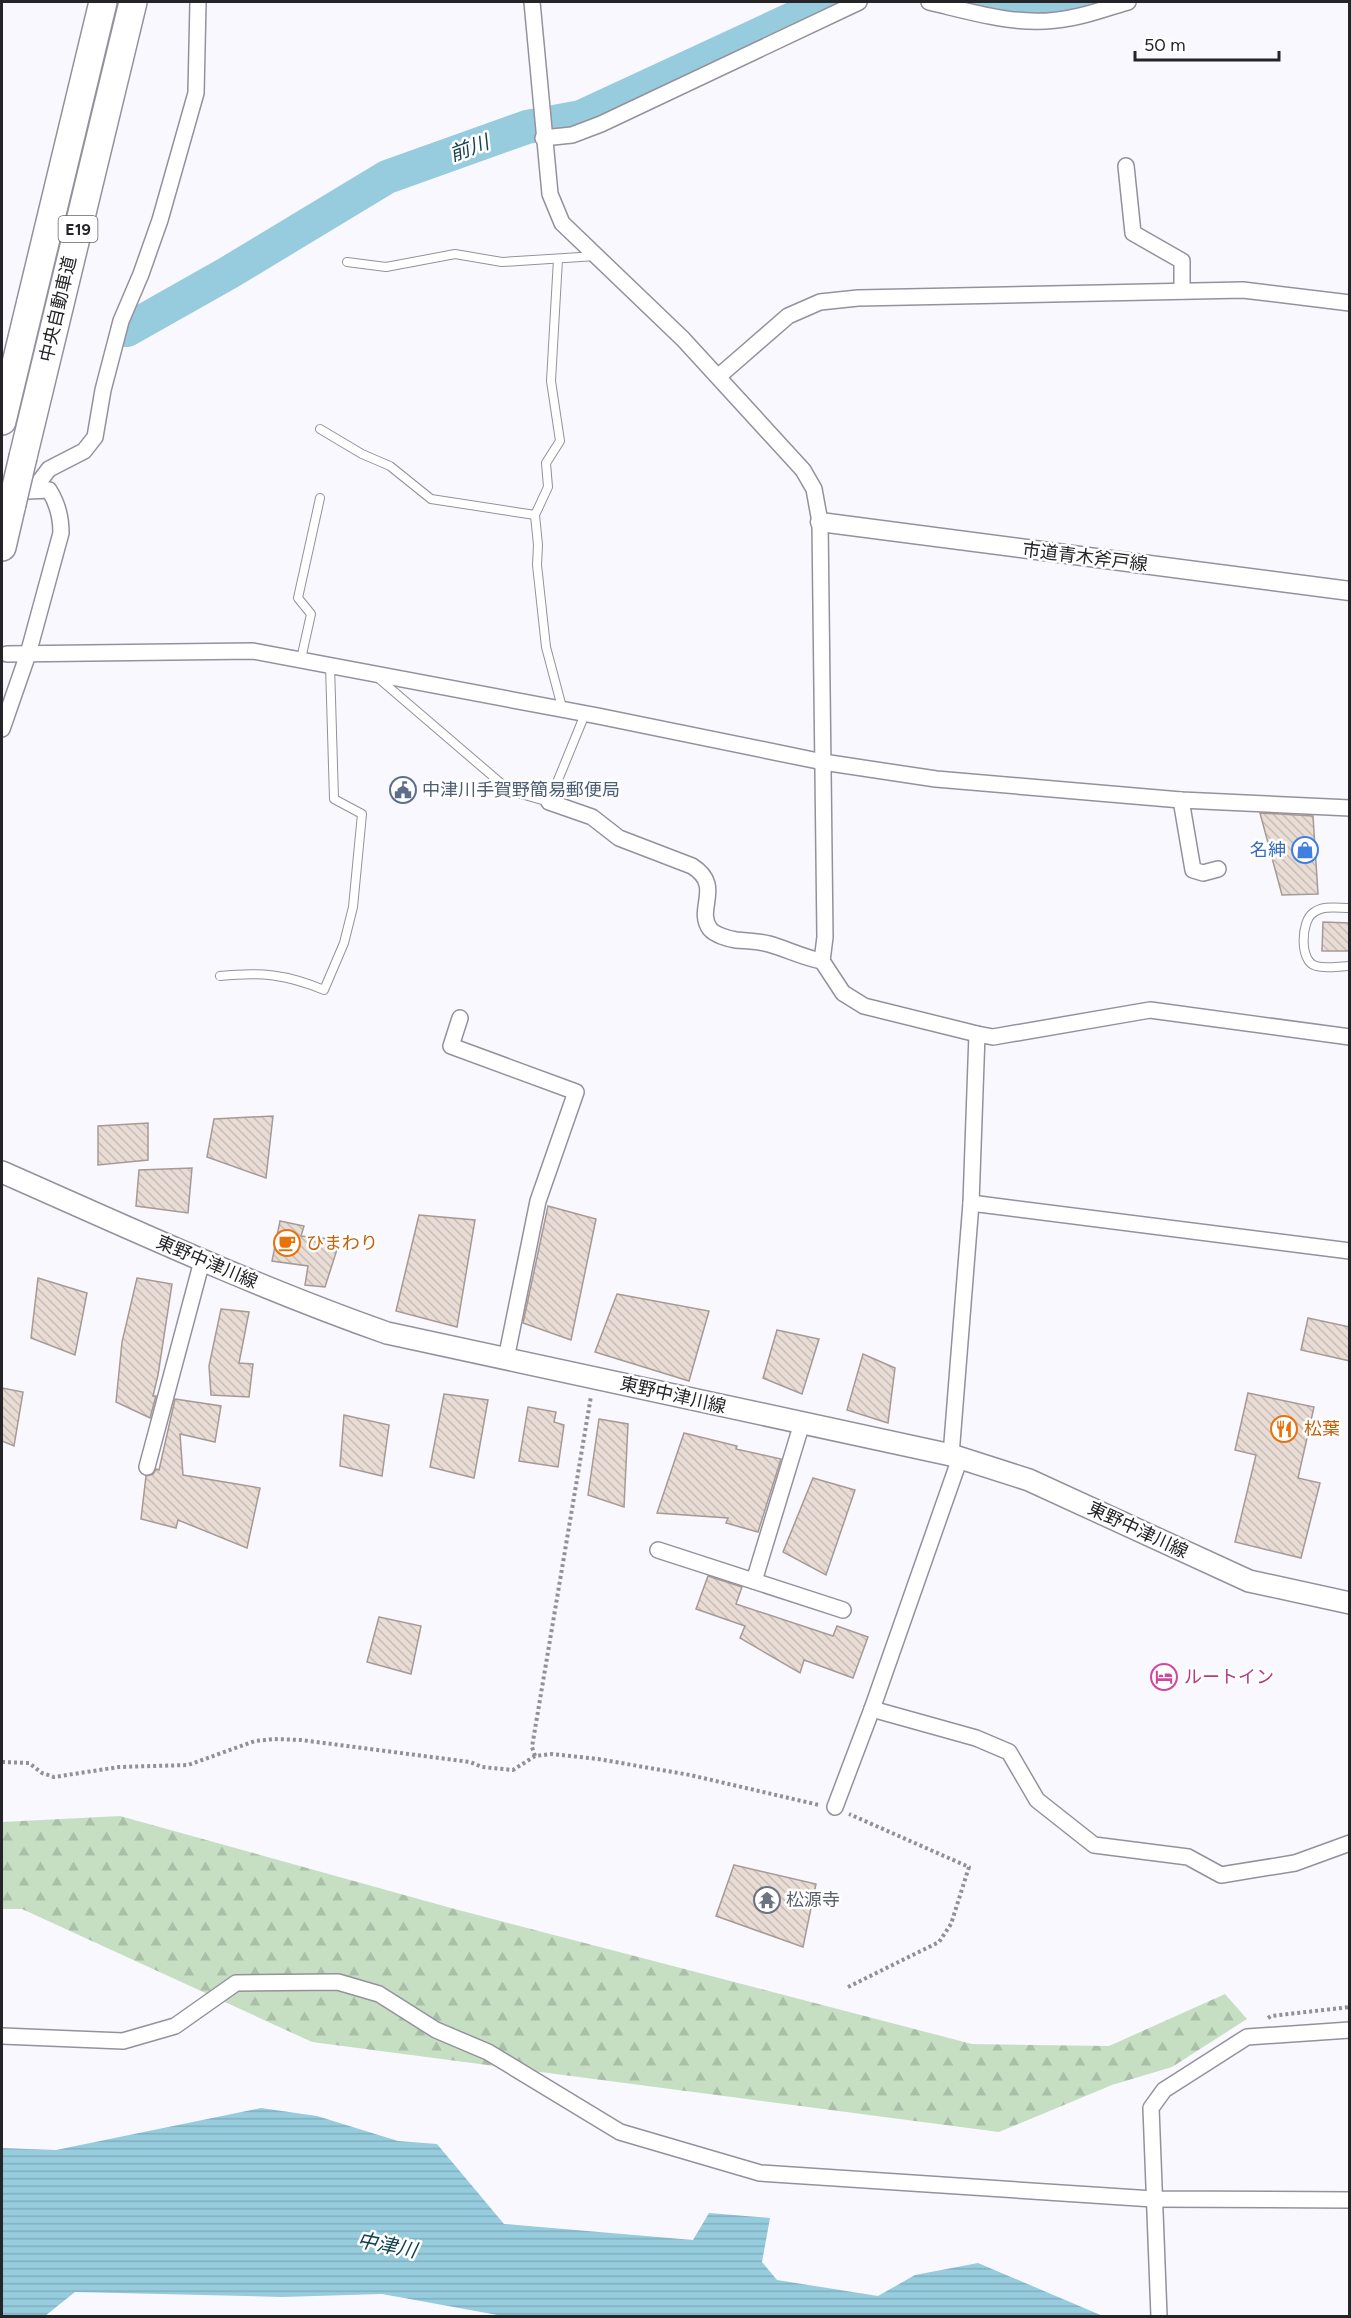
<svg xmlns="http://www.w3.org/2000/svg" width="1351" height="2318" font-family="Figtree,'Noto Sans JP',sans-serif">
	<defs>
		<pattern id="forest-firs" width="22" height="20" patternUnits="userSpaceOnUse" patternTransform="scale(1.5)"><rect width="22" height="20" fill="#c6dfc3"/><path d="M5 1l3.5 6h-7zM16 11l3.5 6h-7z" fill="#aabfa8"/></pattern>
		<pattern id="water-rules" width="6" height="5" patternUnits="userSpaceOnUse" patternTransform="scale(1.5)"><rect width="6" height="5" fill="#96ccdd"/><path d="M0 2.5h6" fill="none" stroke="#81afbe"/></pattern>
		<pattern id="building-back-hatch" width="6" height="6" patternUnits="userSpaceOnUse" patternTransform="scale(1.5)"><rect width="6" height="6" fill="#e8dcd5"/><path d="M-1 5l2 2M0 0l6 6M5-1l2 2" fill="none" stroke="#c7bdb7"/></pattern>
	</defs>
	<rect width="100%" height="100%" fill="#f9f8ff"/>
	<polygon fill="url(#forest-firs)" points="120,1816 451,1908 972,2044 1109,2046 1225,1994 1247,2019 1172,2067 1112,2085 999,2132 312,2042 22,1909 2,1909 2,1822"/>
	<polygon fill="url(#water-rules)" points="261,2108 317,2116 398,2141 437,2144 504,2224 693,2240 709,2213 770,2218 762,2262 777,2280 878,2296 915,2275 978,2263 1103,2316 503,2316 382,2294 282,2297 75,2292 45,2316 2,2316 2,2148 56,2150"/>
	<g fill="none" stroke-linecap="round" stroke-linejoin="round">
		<g stroke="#96ccdd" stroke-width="34">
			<path d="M983 2C1016 12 1047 11 1081 2"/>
			<polyline points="127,330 228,273 387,177 527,127 581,117 829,2"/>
		</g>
	</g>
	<g fill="url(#building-back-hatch)" stroke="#a69a94" stroke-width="1.5">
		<polygon points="1260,813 1313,816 1318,894 1282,895"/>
		<polygon points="1323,922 1350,923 1350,951 1322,951"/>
		<polygon points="273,1116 266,1178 207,1157 214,1119"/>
		<polygon points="148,1123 148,1160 98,1165 98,1126"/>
		<polygon points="192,1168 188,1213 136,1206 139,1170"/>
		<polygon points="548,1206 596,1219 571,1340 523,1323"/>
		<polygon points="419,1215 475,1220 457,1327 396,1311"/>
		<polygon points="280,1221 304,1226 301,1236 340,1240 325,1287 305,1285 308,1266 272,1261"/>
		<polygon points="38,1278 87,1293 75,1355 31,1338"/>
		<polygon points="137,1278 172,1284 158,1375 153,1396 156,1396 150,1418 116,1402 122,1342"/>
		<polygon points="617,1294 709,1311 689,1381 595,1352"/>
		<polygon points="221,1309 249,1312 239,1363 253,1364 249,1397 211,1395 209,1366"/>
		<polygon points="1308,1318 1350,1327 1350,1361 1301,1350"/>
		<polygon points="777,1330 819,1339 802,1394 763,1378"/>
		<polygon points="863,1354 895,1368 888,1423 847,1410"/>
		<polygon points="2,1388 23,1392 14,1446 2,1441"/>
		<polygon points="1248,1393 1314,1407 1298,1478 1320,1483 1301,1558 1235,1542 1256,1455 1235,1450"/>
		<polygon points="444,1394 488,1400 474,1478 430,1467"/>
		<polygon points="175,1399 221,1406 215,1442 180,1434 183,1475 260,1488 247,1548 178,1520 176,1528 141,1519 146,1476 153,1474 156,1469 159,1470"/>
		<polygon points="528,1407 556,1412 554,1422 564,1425 558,1467 519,1461"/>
		<polygon points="344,1415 389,1425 382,1476 340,1466"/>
		<polygon points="599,1419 628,1424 624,1507 588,1495"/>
		<polygon points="684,1433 737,1446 736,1449 781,1459 758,1532 726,1523 728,1518 657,1513"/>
		<polygon points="813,1478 855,1490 826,1575 783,1552"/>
		<polygon points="708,1576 742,1587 736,1604 833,1636 837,1626 868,1637 853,1678 804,1660 800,1673 740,1638 745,1626 696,1609"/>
		<polygon points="379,1617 421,1626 411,1674 367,1662"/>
		<polygon points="734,1865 816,1884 803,1947 716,1916"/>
	</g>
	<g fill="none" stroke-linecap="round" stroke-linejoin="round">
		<defs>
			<g id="service">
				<polyline points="558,259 551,381 560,441 546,463 548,487 535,515 538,545 537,565 546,647 563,711"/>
				<polyline points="347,262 386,267 455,254 502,262 596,256"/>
				<polyline points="320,429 362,454 390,466 431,499 535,515"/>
				<polyline points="301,659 311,614 298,598 320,498"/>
				<polyline points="377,677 503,785 521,794 549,802 585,714"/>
				<path d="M1350 908C1337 908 1323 905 1313 913 1301 921 1299 962 1316 966 1326 969 1339 966 1350 966"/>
				<path d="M220 976C261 972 286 974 324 990L344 943 353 907 362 814 334 799 330 665"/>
			</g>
			<g id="minor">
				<polyline points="532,2 550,194 562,223 683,339 803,470 814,489 820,522 825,937 822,961 843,993 864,1006 977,1034 993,1037 1150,1010 1350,1037"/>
				<path d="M929 2C976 13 1022 28 1070 18 1090 15 1109 7 1128 2"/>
				<polyline points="543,138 572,135 601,124 859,2"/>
				<polyline points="1126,166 1133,233 1182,261 1182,291"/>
				<polyline points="719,376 788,316 820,302 858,298 1243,290 1350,303"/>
				<polyline points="33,490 49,469 84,451 95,437 103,390 121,321 141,274 160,220 196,93 198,2"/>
				<polyline points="7,654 253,651 598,716 823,762 936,779 1181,800 1350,808"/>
				<path d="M2 729 28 654 61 533C61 517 58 504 49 490L28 491"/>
				<polyline points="1181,800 1193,870 1203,873 1218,869"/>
				<path d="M549 802 592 817 619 838 692 866C724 886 695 909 710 929 715 935 729 939 736 940 747 941 758 941 769 944 787 949 804 958 822 961"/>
				<polyline points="460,1018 451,1046 576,1092 538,1201 506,1359"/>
				<polyline points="971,1203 1350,1251"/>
				<polyline points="951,1455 971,1203 977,1034"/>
				<polyline points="147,1467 202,1261"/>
				<polyline points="658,1550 843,1610"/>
				<polyline points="754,1581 802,1423"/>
				<polyline points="872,1709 976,1738 1009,1752 1037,1800 1094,1845 1188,1857 1221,1875 1295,1863 1350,1843"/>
				<polyline points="835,1807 872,1709 960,1458"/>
				<polyline points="2,2036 123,2041 175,2026 236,1983 338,1982 379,1994 436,2030 488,2052 620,2132 760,2173 1153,2199 1350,2200"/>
				<polyline points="1159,2316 1151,2108 1164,2090 1247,2037 1350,2030"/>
			</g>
			<polyline id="tertiary" points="820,522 1350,591"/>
			<path id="secondary" d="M2 1172C129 1228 256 1287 387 1333L951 1455 1029 1480 1249 1581 1350 1603"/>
			<g id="motorway">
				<polyline points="2,421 103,2"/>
				<polyline points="23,457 133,2"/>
				<polyline points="2,547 12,504"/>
			</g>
		</defs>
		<use href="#service" stroke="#94919c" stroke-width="10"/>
		<use href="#minor" stroke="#94919c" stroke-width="18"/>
		<use href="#tertiary" stroke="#94919c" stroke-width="21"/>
		<use href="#secondary" stroke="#94919c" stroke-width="24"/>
		<use href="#motorway" stroke="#94919c" stroke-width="30"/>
		<g stroke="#919096" stroke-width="4" stroke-dasharray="3 3" stroke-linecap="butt">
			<polyline points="535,1756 532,1747 591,1396"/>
			<polyline points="2,1762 29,1763 42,1773 54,1777 119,1767 188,1765 255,1741 274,1739 301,1740 470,1762 482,1767 513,1770 535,1756 552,1754 598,1759 690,1775 819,1805"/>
			<polyline points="848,1987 939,1942 951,1924 969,1867 849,1814"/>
			<polyline points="1268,2018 1271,2016 1350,2007"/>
		</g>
		<use href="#service" stroke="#fff" stroke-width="8"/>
		<use href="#minor" stroke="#fff" stroke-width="15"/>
		<use href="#tertiary" stroke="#fff" stroke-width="18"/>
		<use href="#secondary" stroke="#fff" stroke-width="21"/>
		<use href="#motorway" stroke="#fff" stroke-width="27"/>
		<defs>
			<polyline id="motorway-bridge" points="12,504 23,457"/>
		</defs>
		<use href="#motorway-bridge" stroke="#94919c" stroke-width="30" stroke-linecap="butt"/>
		<use href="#motorway-bridge" stroke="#fff" stroke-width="27"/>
	</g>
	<defs>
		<symbol id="civic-ring" viewBox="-11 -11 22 22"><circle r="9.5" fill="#fff" stroke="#5c6f8a" stroke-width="1.5"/><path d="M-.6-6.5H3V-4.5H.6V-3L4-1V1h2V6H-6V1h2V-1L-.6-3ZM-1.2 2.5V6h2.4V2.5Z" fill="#5c6f8a"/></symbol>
		<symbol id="shop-ring" viewBox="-11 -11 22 22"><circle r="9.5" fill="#fff" stroke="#3f7fe0" stroke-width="1.5"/><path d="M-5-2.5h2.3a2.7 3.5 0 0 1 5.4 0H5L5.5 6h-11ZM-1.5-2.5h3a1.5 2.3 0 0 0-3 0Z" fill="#3f7fe0"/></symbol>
		<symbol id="cafe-ring" viewBox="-11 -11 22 22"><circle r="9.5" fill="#fff" stroke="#e8710a" stroke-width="1.5"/><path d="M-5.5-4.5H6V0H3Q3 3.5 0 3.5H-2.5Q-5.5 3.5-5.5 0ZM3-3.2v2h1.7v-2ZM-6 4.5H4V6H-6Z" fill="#e8710a"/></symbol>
		<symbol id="restaurant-ring" viewBox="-11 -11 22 22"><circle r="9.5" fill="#fff" stroke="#e8710a" stroke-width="1.5"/><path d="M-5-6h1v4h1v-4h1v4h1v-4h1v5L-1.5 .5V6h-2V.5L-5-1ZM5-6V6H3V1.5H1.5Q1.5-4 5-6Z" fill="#e8710a"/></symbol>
		<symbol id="hotel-ring" viewBox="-11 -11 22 22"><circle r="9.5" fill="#fff" stroke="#d1479c" stroke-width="1.5"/><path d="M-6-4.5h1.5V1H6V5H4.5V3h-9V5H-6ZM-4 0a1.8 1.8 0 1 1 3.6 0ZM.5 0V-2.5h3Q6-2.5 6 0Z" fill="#d1479c"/></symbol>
		<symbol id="temple-ring" viewBox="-11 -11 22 22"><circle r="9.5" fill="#fff" stroke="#6b7280" stroke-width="1.5"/><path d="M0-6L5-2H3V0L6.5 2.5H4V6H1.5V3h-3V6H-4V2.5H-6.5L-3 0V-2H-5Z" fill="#6b7280"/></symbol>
	</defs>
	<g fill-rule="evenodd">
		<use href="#civic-ring" x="388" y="775" width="30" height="30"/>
		<use href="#shop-ring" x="1290" y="835" width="30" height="30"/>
		<use href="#cafe-ring" x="272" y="1228" width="30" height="30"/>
		<use href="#restaurant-ring" x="1269" y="1414" width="30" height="30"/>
		<use href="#hotel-ring" x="1149" y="1662" width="30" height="30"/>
		<use href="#temple-ring" x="752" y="1885" width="30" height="30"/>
	</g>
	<g text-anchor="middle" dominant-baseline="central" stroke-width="5" stroke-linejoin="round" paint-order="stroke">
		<rect fill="#fff" stroke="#666668" stroke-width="1.5" x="58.5" y="216" width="39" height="26" rx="4.5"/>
		<g font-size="16" font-weight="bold" fill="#252428">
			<text x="78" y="229">E19</text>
		</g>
		<g font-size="18" fill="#252428" stroke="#fff">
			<text transform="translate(58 309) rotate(-77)">中央自動車道</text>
			<text transform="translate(1085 557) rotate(7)">市道青木斧戸線</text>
			<text transform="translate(207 1262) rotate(23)">東野中津川線</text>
			<text transform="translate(673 1395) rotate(13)">東野中津川線</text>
			<text transform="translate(1138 1530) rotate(25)">東野中津川線</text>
		</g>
		<g font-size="18" fill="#4e5e75" stroke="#fff" text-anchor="start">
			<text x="422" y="790">中津川手賀野簡易郵便局</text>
		</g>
		<g font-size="18" fill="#366cbe" stroke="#fff" text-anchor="end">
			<text x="1286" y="850">名紳</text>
		</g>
		<g font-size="18" fill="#c56008" stroke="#fff" text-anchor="start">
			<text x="306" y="1243">ひまわり</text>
			<text x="1304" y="1429">松葉</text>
		</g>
		<g font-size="18" fill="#b23c85" stroke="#fff" text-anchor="start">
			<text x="1184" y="1677">ルートイン</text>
		</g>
		<g font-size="18" fill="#5b616d" stroke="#fff" text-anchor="start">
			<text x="786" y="1900">松源寺</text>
		</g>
		<g font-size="20" font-style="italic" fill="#144350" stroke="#fff">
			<text transform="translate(469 148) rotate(-20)">前川</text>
			<text transform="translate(387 2245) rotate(11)">中津川</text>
		</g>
	</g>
	<rect width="1351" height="2318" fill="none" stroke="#252428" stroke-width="6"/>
	<path d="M1135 51v9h144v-9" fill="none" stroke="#252428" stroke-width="3"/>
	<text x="1144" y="51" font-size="18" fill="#252428" stroke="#ffffff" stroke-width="4.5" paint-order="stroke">50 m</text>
</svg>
